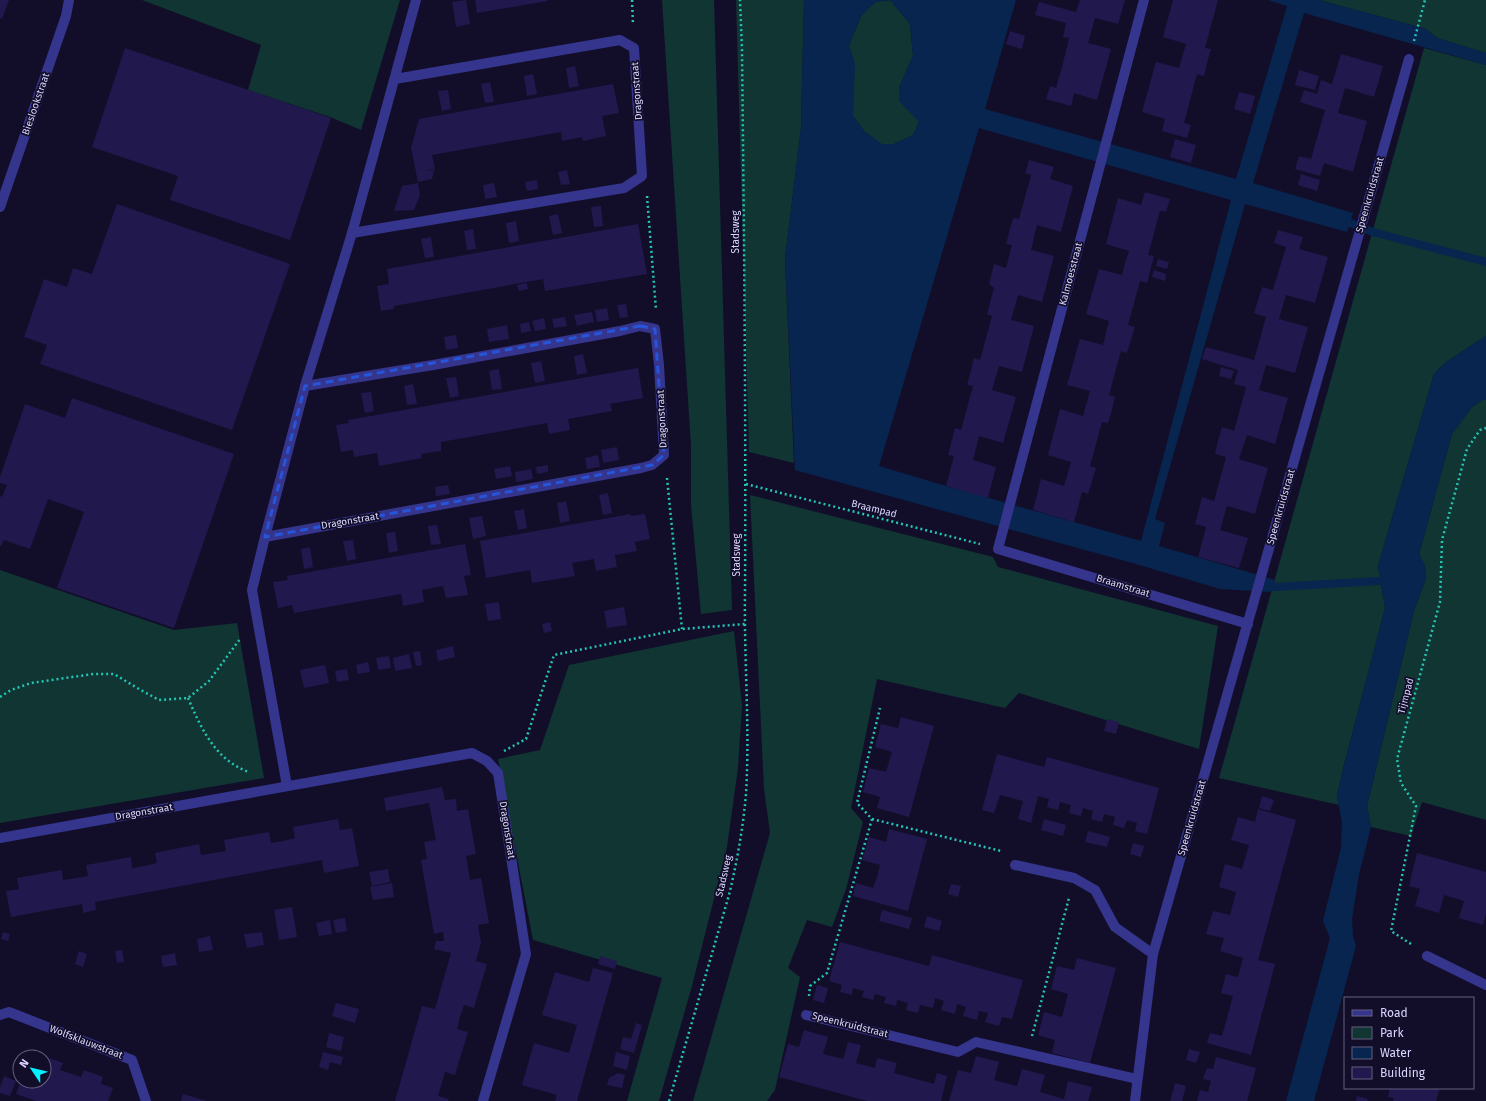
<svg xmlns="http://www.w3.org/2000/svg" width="1486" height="1101" font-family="'Fira Sans',sans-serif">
	<rect width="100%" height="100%" fill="#120e2a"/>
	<g fill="#103532">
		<polygon points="142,0 400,0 361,130 330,117 248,90 261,45"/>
		<polygon points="662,0 714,0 732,610 701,614 691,505 691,446"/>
		<polygon points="736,0 804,0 801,128 785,259 794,463 749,452"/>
		<polygon points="890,0 910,24 913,56 899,88 919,122 913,135 894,144 881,144 864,131 853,116 853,101 849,45 861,16 875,2"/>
		<polygon points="1319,0 1486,0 1486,53 1437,38 1426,29"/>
		<polygon points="1424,48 1486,65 1486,336 1446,362 1434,374 1378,566 1385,608 1343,769 1337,797 1339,805 1219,778"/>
		<polygon points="1482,400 1486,400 1486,820 1422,802 1411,836 1371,827 1367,806 1414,611 1426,578 1425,566 1419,554 1452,434 1472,407"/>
		<polygon points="750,495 993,557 998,567 1218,626 1199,749 1019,693 1005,708 877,679 851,808 863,822 846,889 832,927 807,920 788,968 800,977 775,1090 767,1101 693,1101 770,833 764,789"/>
		<polygon points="0,570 174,630 237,623 264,778 0,823"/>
		<polygon points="734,631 742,705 738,768 727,847 692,986 659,1101 627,1101 662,978 533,940 498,759 540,750 569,665"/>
	</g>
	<g fill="#07254f" fill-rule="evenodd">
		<path d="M804 0H1016L985 109 1236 179 1287 6 1268 0H1319L1426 29 1437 38 1486 53V65L1304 13 1253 183 1353 213 1347 232 1245 204 1155 519 1165 523 1159 546 1275 580 1272 592 1220 589 1136 564 795 470 785 259 801 128ZM890 0 910 24 913 56 899 88V101L919 122 913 135 894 144H882L864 131 853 116 855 64 849 45 861 16 875 2ZM979 128 1231 200 1141 541 946 486 879 466Z"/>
		<polygon points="1486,336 1486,400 1482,400 1472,407 1452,434 1419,554 1425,566 1426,578 1414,611 1367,806 1371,827 1359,874 1352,919 1353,936 1356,946 1314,1101 1286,1101 1330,938 1323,921 1341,848 1342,822 1337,797 1343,769 1385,608 1378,566 1434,374 1446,362"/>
	</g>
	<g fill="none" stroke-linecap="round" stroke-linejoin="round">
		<g stroke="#07254f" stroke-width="8">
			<polyline points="1350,223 1373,232 1486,262"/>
			<polyline points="1273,587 1380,581"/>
		</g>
	</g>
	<g fill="#21184d">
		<polygon points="0,0 9,0 2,19 0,18"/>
		<polygon points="466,0 470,24 456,27 452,2"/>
		<polygon points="475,0 547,0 547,1 477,13"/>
		<polygon points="1080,0 1125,0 1118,24 1095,18 1088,43 1111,49 1097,100 1074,93 1071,106 1046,99 1050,86 1056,88 1063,63 1069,38 1063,37 1066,23 1035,15 1039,2 1076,12"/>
		<polygon points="1173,0 1218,0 1205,48 1211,49 1207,63 1204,76 1197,74 1184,123 1191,125 1187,138 1162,131 1165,119 1142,112 1156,62 1179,68 1186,44 1163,37"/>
		<polygon points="1010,31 1025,36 1022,49 1006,44"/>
		<polygon points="125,48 331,118 290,240 170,200 178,176 92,147"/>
		<polygon points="1341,54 1383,66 1374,97 1345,88 1338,113 1367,121 1353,172 1324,163 1320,176 1295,169 1299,156 1311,159 1325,110 1300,102 1304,90 1317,94 1321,80 1332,84"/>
		<polygon points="575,66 579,86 569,88 566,68"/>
		<polygon points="1299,70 1319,76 1315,90 1295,85"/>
		<polygon points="533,74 537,94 527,96 524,76"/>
		<polygon points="490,82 494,102 485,103 481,84"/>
		<polygon points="613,84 619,113 602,116 606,136 583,141 582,137 562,141 561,132 432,155 435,169 422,171 434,170 432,179 418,182 411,148 419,119"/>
		<polygon points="448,90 451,109 442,111 438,91"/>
		<polygon points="1239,92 1255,96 1250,114 1234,109"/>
		<polygon points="1175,139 1196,145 1191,163 1170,157"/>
		<polygon points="1029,160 1054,167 1050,179 1073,186 1061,232 1037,225 1031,250 1054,256 1042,302 1018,295 1011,320 1034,326 1022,372 999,366 992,390 1016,397 1003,443 979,436 973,460 996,467 988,498 946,486 954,456 948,455 955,428 961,430 973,386 967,385 974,358 980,360 992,316 987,314 994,288 989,284 994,264 1006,268 1012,245 1006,244 1013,218 1019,219 1031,175 1025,173"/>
		<polygon points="567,170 570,184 561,185 558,172"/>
		<polygon points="1301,174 1320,180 1317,191 1298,185"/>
		<polygon points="537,180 538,189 527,191 525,182"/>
		<polygon points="418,183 420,195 414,210 394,211 402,186"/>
		<polygon points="494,183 497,197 485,199 483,185"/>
		<polygon points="1145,192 1170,199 1166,212 1160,211 1148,255 1154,256 1147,283 1140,281 1128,325 1135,327 1127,353 1121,351 1109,395 1115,397 1112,410 1108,423 1102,422 1090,466 1096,468 1088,494 1082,492 1074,522 1033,510 1041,479 1064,486 1071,462 1048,455 1060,409 1083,416 1090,391 1067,385 1080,339 1103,345 1109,321 1086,314 1099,269 1122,275 1125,263 1129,251 1106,244 1118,198 1141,205"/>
		<polygon points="117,204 290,264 232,430 40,364 47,345 24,337 44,279 67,287 73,268 92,274"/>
		<polygon points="601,206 603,226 594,227 591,207"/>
		<polygon points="558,214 562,233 553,235 549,216"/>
		<polygon points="516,221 519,241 509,243 506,223"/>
		<polygon points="638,224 647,274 545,291 543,279 394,306 394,309 381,311 377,286 389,284 387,269"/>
		<polygon points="473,229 476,249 467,250 464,231"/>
		<polygon points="1278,230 1303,237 1299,249 1328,257 1315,303 1286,295 1279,319 1308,327 1295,373 1266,365 1259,390 1288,398 1275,444 1247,435 1239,459 1268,468 1255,514 1227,506 1220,530 1248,538 1239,568 1198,557 1206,527 1195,524 1202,497 1214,501 1226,457 1215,454 1218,441 1222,427 1234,431 1246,387 1234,384 1238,370 1202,359 1206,347 1254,360 1266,317 1254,313 1262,287 1273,290 1286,247 1274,243"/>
		<polygon points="431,237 434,257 425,258 421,239"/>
		<polygon points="1158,259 1169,262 1167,269 1156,266"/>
		<polygon points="1154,270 1166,274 1165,281 1152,277"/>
		<polygon points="527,283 528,289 519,291 517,285"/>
		<polygon points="626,304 628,317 620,318 617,305"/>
		<polygon points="607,308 609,320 597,322 595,310"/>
		<polygon points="592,312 594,322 577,326 574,315"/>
		<polygon points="565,317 567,326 554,328 552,319"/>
		<polygon points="544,318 546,329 535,331 532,321"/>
		<polygon points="529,322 531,331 521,333 520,324"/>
		<polygon points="507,325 509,339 489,342 487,329"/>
		<polygon points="456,335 458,348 446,350 444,337"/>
		<polygon points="583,354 587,373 577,375 574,356"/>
		<polygon points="541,361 545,381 535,383 531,363"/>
		<polygon points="1221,367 1234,371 1231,379 1219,376"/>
		<polygon points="638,368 643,398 610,404 612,411 568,419 570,430 549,434 547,423 441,442 441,451 421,454 422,458 379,466 377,453 354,457 353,450 341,452 336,425 349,423 348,420"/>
		<polygon points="499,369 502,389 492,390 489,371"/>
		<polygon points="456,377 459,396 450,398 446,378"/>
		<polygon points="413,384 417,404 407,405 404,386"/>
		<polygon points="371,392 374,411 365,413 361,393"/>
		<polygon points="72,398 234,454 174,628 57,588 84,512 48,499 30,549 4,540 1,546 0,546 0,496 2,497 7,485 0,483 0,477 25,404 65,418"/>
		<polygon points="617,447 619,460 603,463 601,450"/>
		<polygon points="598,455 600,467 587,469 585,458"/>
		<polygon points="548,465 548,472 537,474 536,467"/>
		<polygon points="510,466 512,476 496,479 494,469"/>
		<polygon points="531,469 533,479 516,482 515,472"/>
		<polygon points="448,485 450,494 436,496 435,487"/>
		<polygon points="608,493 612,513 603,515 599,495"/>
		<polygon points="566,501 570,521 560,523 557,503"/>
		<polygon points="524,509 527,528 518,530 514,511"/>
		<polygon points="630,514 631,516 645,514 650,539 635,542 637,551 615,555 617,567 596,571 594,559 572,563 575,576 532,583 530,570 486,578 480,541"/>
		<polygon points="482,516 486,536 473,539 469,518"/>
		<polygon points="437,525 441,544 431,545 428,526"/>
		<polygon points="395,532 398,551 389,553 386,533"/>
		<polygon points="353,540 356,559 347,561 343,541"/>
		<polygon points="465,544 471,575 464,576 468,595 446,598 443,586 422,590 424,602 403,606 401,594 294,613 292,605 278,608 273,582 288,580 287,576"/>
		<polygon points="310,547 313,567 304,569 301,549"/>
		<polygon points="499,602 501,619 488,621 485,604"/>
		<polygon points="624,607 627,625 607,628 604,611"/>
		<polygon points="550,622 552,631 544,633 542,624"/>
		<polygon points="453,646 455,657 438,661 436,650"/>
		<polygon points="420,651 422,665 416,666 413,652"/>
		<polygon points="409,654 412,668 395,671 393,658"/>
		<polygon points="389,656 391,668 378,670 376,658"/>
		<polygon points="368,662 370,672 358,674 356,665"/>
		<polygon points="325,665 329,683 304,688 300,670"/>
		<polygon points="347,669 349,680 337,682 335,671"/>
		<polygon points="901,717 934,726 909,817 877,808 880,797 863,792 869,768 886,772 892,752 875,747 881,724 898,728"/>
		<polygon points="1107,719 1119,722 1116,734 1104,731"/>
		<polygon points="997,754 1044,767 1047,757 1159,788 1147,834 1135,831 1137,823 1127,820 1124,828 1113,825 1115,817 1104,814 1102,822 1091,819 1093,811 1083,808 1081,816 1069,813 1071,805 1060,802 1058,810 1047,807 1049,799 1038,796 1031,823 1018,819 1023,801 1000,795 994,813 982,810"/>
		<polygon points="442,787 445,800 456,799 457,811 468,809 476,854 466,856 470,880 481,878 489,923 478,925 481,943 476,961 487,964 474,1008 464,1005 460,1017 457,1029 468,1032 455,1075 445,1072 438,1096 449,1099 448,1101 395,1101 422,1006 435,1009 451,953 434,949 436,941 444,941 443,932 434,934 421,860 427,859 424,842 436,840 429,803 386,811 384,798"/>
		<polygon points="1262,796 1274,800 1270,811 1259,808"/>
		<polygon points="1258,809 1296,820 1258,960 1275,964 1251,1055 1207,1043 1210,1033 1222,1036 1233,996 1221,993 1226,974 1238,977 1243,958 1220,951 1224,938 1206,934 1213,911 1230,915 1236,892 1219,887 1225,864 1242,869 1249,845 1231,840 1238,817 1255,822"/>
		<polygon points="338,819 340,830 352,828 359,866 324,873 322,860 95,902 96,910 83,913 82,904 11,917 6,891 19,889 17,878 62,870 63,880 76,878 88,876 86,865 131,857 132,868 145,866 157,863 155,853 199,844 201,855 214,853 226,851 224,840 269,832 271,843 283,841 295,838 293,827"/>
		<polygon points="1044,819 1066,825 1063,836 1041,830"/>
		<polygon points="889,829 927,839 908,911 853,896 856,883 873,888 877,877 880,865 862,860 869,837 886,842"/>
		<polygon points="1088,831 1110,837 1107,847 1085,842"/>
		<polygon points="1133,843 1144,846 1141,857 1130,854"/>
		<polygon points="1417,853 1486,872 1486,914 1483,925 1459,918 1464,901 1444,895 1439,913 1415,906 1420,889 1409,886"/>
		<polygon points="388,869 390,882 372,886 369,872"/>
		<polygon points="392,883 394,897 373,900 370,887"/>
		<polygon points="951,884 961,886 958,897 948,894"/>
		<polygon points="292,907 297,937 279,940 274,910"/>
		<polygon points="882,910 912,918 909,929 879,921"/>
		<polygon points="927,916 942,921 939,931 924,927"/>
		<polygon points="345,918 347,931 336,933 333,920"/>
		<polygon points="330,920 332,934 319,936 316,923"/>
		<polygon points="3,932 10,934 8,941 1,939"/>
		<polygon points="262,932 264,945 247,948 244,934"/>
		<polygon points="210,936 213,950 199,952 197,939"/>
		<polygon points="840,942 929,966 932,955 1023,980 1012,1019 1002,1017 999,1026 985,1022 988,1013 979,1011 977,1020 963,1016 966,1007 957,1004 955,1014 941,1010 944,1001 935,998 933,1008 920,1005 918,1013 906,1010 908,1003 897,1000 896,1006 884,1003 886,997 875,994 873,1000 862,997 864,991 853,988 852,995 840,992 842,985 829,981"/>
		<polygon points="122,950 124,962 117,963 115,951"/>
		<polygon points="79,951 87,954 83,967 75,964"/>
		<polygon points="175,953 177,965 163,967 161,956"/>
		<polygon points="600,956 617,961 615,969 598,964"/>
		<polygon points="1077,958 1116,968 1090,1063 1052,1053 1055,1040 1038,1035 1044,1012 1062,1017 1068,994 1051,989 1057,966 1074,970"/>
		<polygon points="593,968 613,973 577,1101 555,1101 557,1095 522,1085 534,1043 569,1053 577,1025 542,1015 555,972 589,982"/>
		<polygon points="817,985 828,988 824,1003 813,1000"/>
		<polygon points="336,1003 359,1009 355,1023 332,1016"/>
		<polygon points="636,1023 642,1025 634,1053 620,1049 623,1037 631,1039"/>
		<polygon points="804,1030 828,1037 823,1054 843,1059 848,1042 861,1045 856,1063 875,1068 877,1058 897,1063 894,1073 934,1084 937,1073 947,1076 941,1101 867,1101 779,1077 788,1044 799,1047"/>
		<polygon points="329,1033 344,1037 341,1051 326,1047"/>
		<polygon points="1189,1049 1200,1052 1196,1063 1186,1060"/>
		<polygon points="323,1052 343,1057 341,1065 330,1062 328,1070 319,1067"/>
		<polygon points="616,1052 630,1056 627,1070 613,1066"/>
		<polygon points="44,1056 63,1063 60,1070 81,1077 84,1070 103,1077 101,1084 113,1088 108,1101 36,1101 16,1094 21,1081 44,1081"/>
		<polygon points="976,1056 999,1062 994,1080 1017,1086 1022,1069 1045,1075 1040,1092 1064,1099 1068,1081 1092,1087 1088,1101 949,1101 958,1070 971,1073"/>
		<polygon points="1216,1057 1256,1068 1247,1101 1197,1101 1200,1090 1208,1092 1211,1081 1203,1079 1207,1068 1213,1069"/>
		<polygon points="618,1073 625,1075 622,1088 607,1085 609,1078"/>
		<polygon points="4,1076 16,1081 10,1096 0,1093 0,1087"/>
		<polygon points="1175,1083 1186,1086 1182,1101 1170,1101"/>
		<polygon points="1390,1088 1440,1088 1436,1101 1393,1101 1394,1098 1388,1097"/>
		<polygon points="183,1094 207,1101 181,1101"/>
		<polygon points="1357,1096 1368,1099 1367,1101 1356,1101"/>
	</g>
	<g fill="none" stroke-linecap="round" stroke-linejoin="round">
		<g stroke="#24c6b5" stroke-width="2.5" stroke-dasharray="2 3" stroke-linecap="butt">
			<polyline points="632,0 633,25"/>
			<polyline points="1414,41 1425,0"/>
			<polyline points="647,196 656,310"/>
			<polyline points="667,478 682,629"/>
			<polyline points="746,484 980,544"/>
			<polyline points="0,697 11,690 31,683 93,674 114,674 139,689 159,700 188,698 209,681 240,639"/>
			<path d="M188 698C201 728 215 760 249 772"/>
			<polyline points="504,751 526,739 554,655 682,629 745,624"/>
			<polyline points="872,819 1001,851"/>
			<polyline points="1411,944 1391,931 1416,806 1401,783 1397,759 1440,602 1442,540 1467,449 1480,430 1486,428"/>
			<polyline points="809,996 810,986 827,973 872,819 857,803 880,708"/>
			<polyline points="1032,1036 1069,898"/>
			<path d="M669 1101 729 895C737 862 743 828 746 794 750 728 744 661 745 594 746 413 744 232 742 50L740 0"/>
		</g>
		<g stroke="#35358d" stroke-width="10">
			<polyline points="1144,0 998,549 1248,624"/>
			<polyline points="0,207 66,16 69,0"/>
			<polyline points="352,233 624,188 642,176 634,48 620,40 395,79"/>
			<polyline points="265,537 641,468 652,465 664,455 659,365 655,329 640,326 620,331 433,365 305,386"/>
			<polyline points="287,786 252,590 265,537 305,386 352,233 416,0"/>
			<polyline points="0,838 472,753 487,761 498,773 526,954 483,1101"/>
			<polyline points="1015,865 1074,878 1095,890 1115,927 1153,954"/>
			<polyline points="1427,956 1486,985"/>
			<polyline points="0,1015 9,1012 132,1060 146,1101"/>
			<polyline points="806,1015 958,1052 976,1042 1137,1079"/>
			<polyline points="1135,1101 1153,954 1409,59"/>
		</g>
	</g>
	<path fill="none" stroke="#2655da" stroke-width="3" stroke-dasharray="8 5" stroke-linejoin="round" d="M640 326 655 329 664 455 652 465 265 537 305 386Z"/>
	<g text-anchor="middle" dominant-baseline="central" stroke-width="3.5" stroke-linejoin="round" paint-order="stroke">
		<g font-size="10" fill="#dad7ff" stroke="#120e2a">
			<text transform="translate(637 91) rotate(-94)">Dragonstraat</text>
			<text transform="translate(36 104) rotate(-71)">Bieslookstraat</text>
			<text transform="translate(1370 195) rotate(-74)">Speenkruidstraat</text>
			<text transform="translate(736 232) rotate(-90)">Stadsweg</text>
			<text transform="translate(1071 274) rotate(-75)">Kalmoesstraat</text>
			<text transform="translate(662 419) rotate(-93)">Dragonstraat</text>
			<text transform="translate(1281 507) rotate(-74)">Speenkruidstraat</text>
			<text transform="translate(874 509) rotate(14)">Braampad</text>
			<text transform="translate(350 521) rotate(-10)">Dragonstraat</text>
			<text transform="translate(737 555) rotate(-90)">Stadsweg</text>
			<text transform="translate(1123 586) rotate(17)">Braamstraat</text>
			<text transform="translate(1406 696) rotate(-75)">Tijmpad</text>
			<text transform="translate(144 812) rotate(-10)">Dragonstraat</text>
			<text transform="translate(1192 818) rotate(-74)">Speenkruidstraat</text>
			<text transform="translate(507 830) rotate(81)">Dragonstraat</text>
			<text transform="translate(724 876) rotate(-77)">Stadsweg</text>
			<text transform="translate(850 1025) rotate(14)">Speenkruidstraat</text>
			<text transform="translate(86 1042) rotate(21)">Wolfsklauwstraat</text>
		</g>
	</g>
	<rect x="1344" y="997" width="130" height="92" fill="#120e2a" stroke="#625e7f"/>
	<rect x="1352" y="1010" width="20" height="6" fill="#35358d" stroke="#625e7f"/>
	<text x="1380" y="1017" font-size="12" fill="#dad7ff">Road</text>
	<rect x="1352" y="1027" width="20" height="12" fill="#103532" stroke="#625e7f"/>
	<text x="1380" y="1037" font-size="12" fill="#dad7ff">Park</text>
	<rect x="1352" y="1047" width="20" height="12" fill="#07254f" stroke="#625e7f"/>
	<text x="1380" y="1057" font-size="12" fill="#dad7ff">Water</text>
	<rect x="1352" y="1067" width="20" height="12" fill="#21184d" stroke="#625e7f"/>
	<text x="1380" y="1077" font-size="12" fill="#dad7ff">Building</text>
	<g transform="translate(32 1069) rotate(305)"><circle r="19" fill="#120e2a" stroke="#625e7f"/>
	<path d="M0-3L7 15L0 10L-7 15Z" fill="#03f0ff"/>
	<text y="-6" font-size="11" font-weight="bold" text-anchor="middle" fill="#dad7ff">N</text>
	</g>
</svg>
